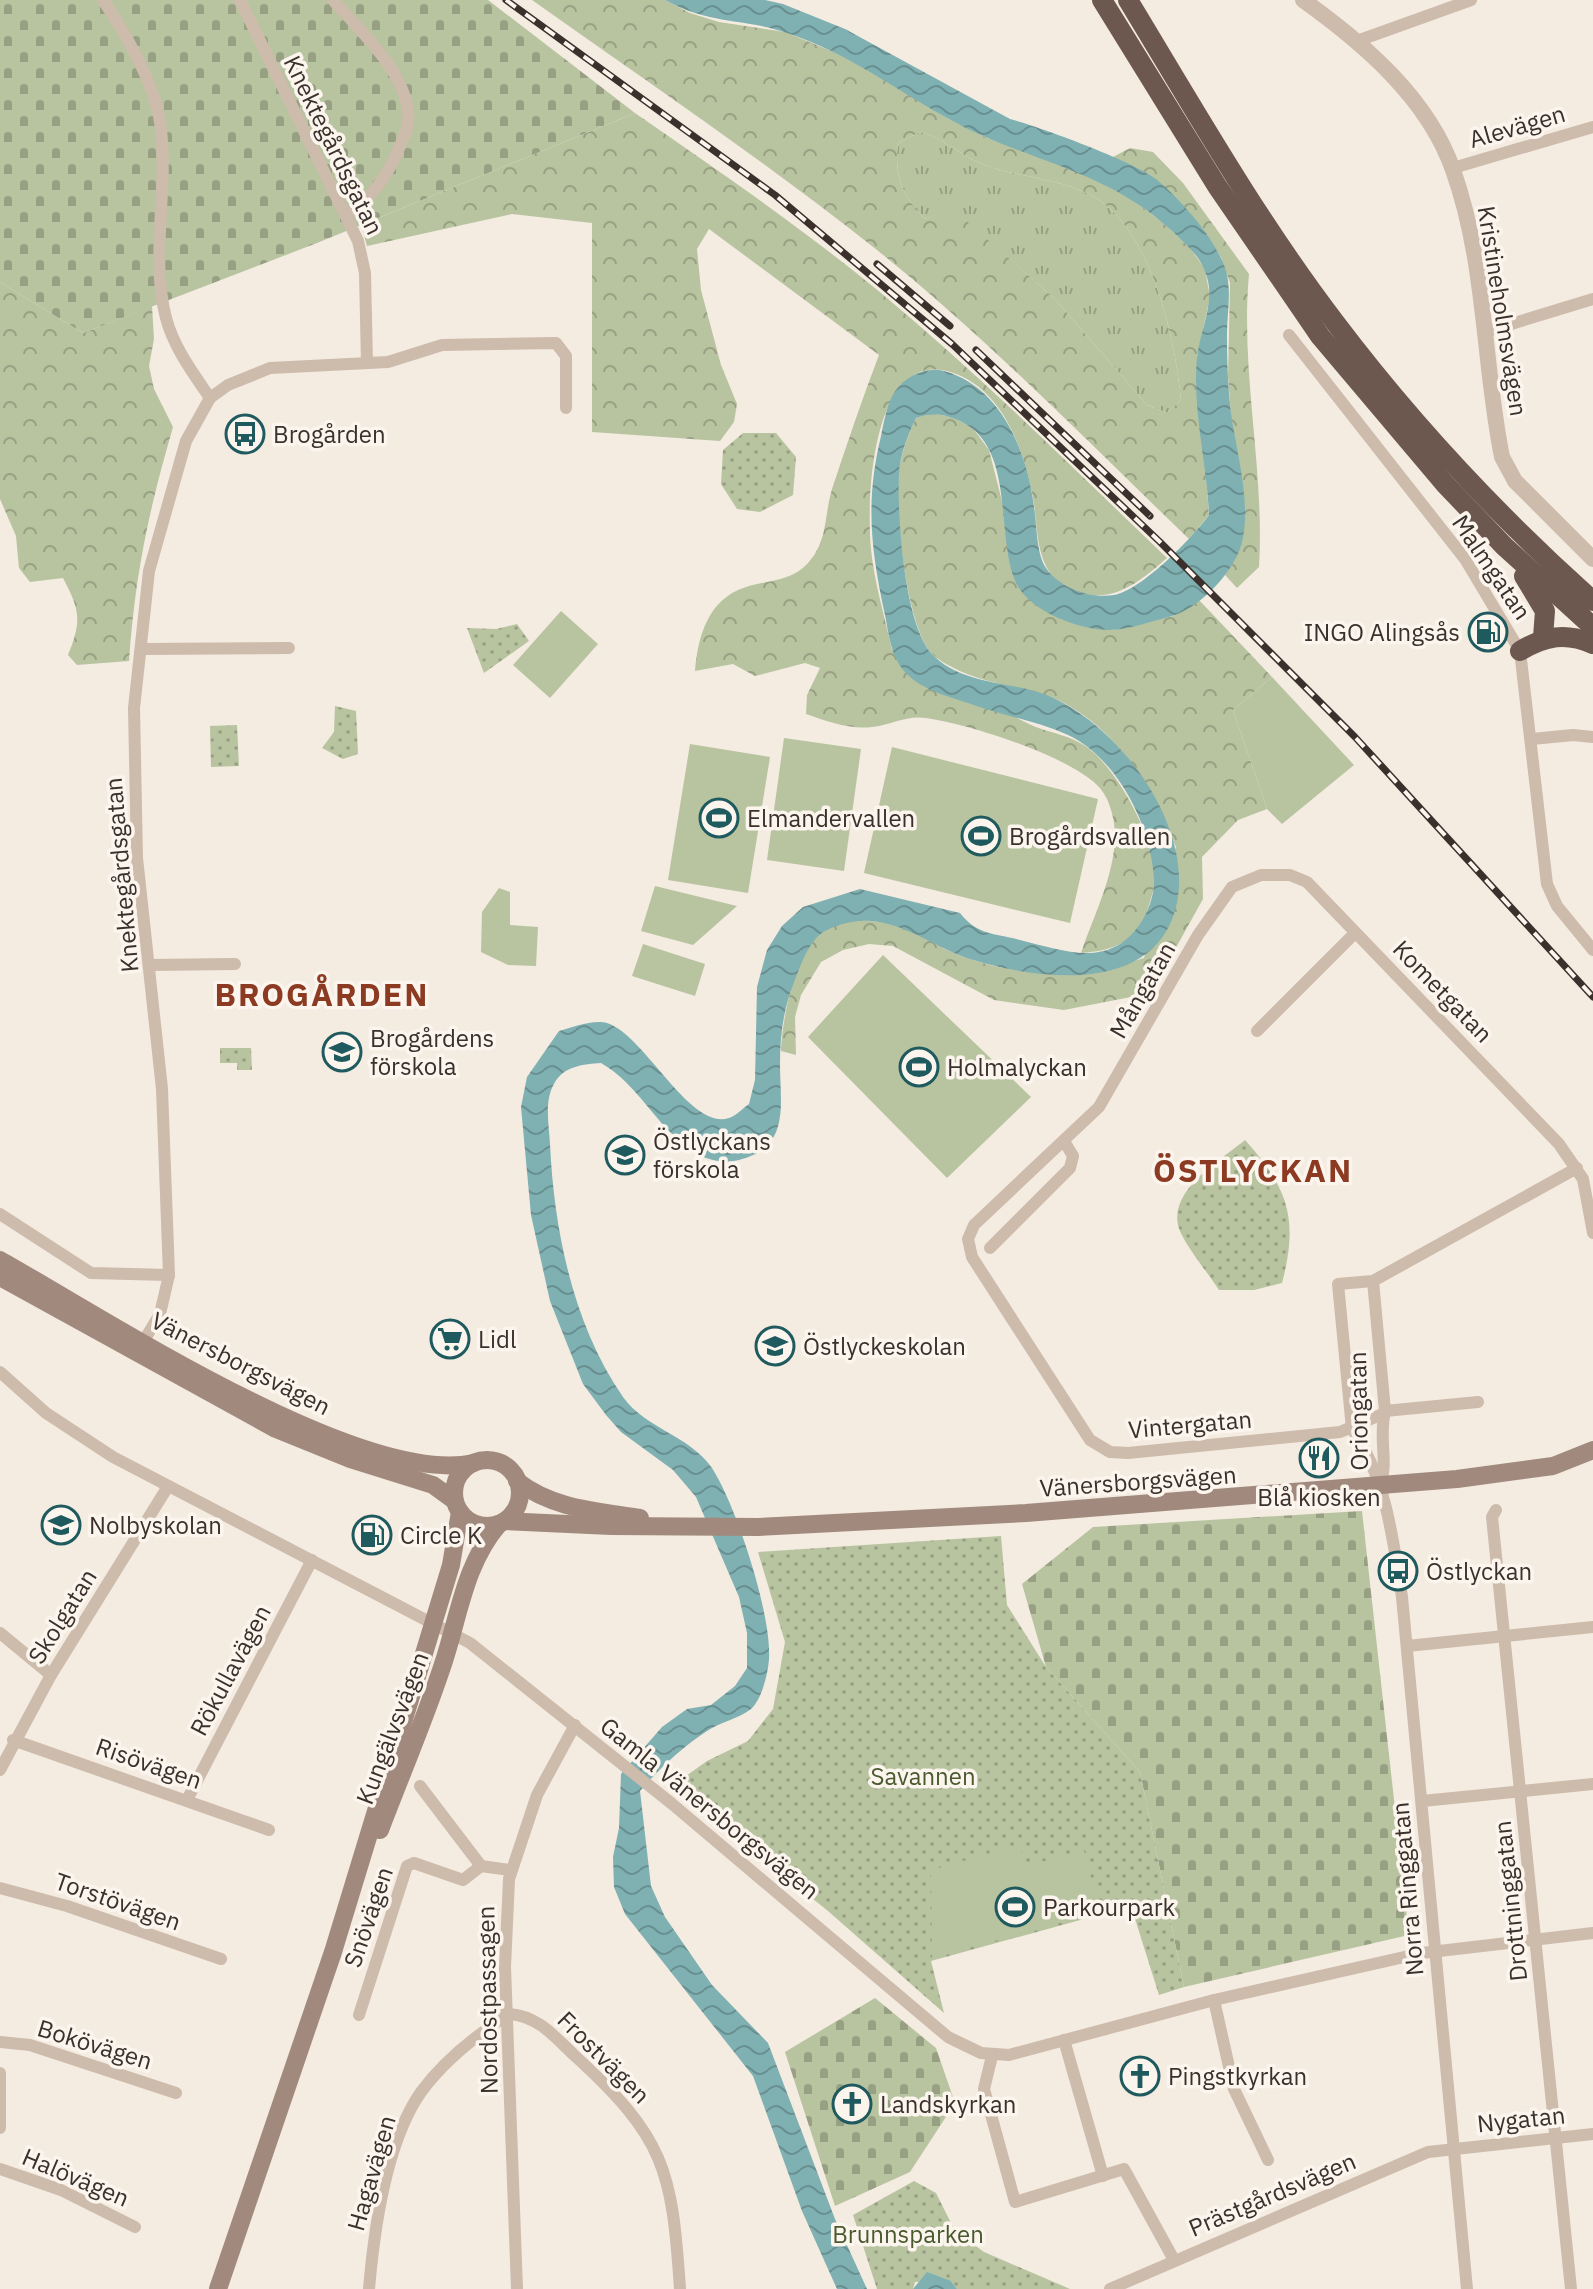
<svg xmlns="http://www.w3.org/2000/svg" width="1593" height="2289" font-family="'IBM Plex Sans',sans-serif">
	<defs>
		<pattern id="grass-tufts" width="24" height="20" patternUnits="userSpaceOnUse" patternTransform="scale(2)"><rect width="24" height="20" fill="#b8c4a0"/><path d="M3 7l-1-3M5 7V3M7 7l1-3M15 17l-1-3M17 17v-4M19 17l1-3" fill="none" stroke="#97a083"/></pattern>
		<pattern id="forest-crowns" width="20" height="18" patternUnits="userSpaceOnUse" patternTransform="scale(2)"><rect width="20" height="18" fill="#b8c4a0"/><path d="M2 6a3 3 0 1 1 6 0M12 15a3 3 0 1 1 6 0" fill="none" stroke="#97a083"/></pattern>
		<pattern id="cemetery-stones" width="16" height="16" patternUnits="userSpaceOnUse" patternTransform="scale(2)"><rect width="16" height="16" fill="#b8c4a0"/><path d="M2 7V4a2 2 0 0 1 4 0v3zM10 15v-3a2 2 0 0 1 4 0v3z" fill="#97a083"/></pattern>
		<pattern id="park-dots" width="8" height="8" patternUnits="userSpaceOnUse" patternTransform="scale(2)"><rect width="8" height="8" fill="#b8c4a0"/><path d="M2 2h.1M6 6h.1" fill="none" stroke="#97a083" stroke-width="1.8" stroke-linecap="round"/></pattern>
		<pattern id="water-waves" width="16" height="10" patternUnits="userSpaceOnUse" patternTransform="scale(2)"><rect width="16" height="10" fill="#7fb0b2"/><path d="M0 5q4-4 8 0t8 0" fill="none" stroke="#699091"/></pattern>
	</defs>
	<rect width="100%" height="100%" fill="#f4ebe1"/>
	<path fill="url(#grass-tufts)" d="M920 132C944 138 958 154 980 163 1016 178 1058 177 1093 196 1152 230 1175 338 1181 400L1167 413 1147 405 1054 298 952 209 925 219C902 196 894 175 898 143Z"/>
	<g fill="url(#forest-crowns)" fill-rule="evenodd">
		<path d="M532 0H665L690 13 719 22 785 32 858 62 947 118 985 137 1077 169 1134 201 1162 222 1190 248 1205 269 1210 297 1197 357 1209 515 1189 539C1087 441 987 338 877 250 766 162 648 82 532 0ZM920 132C944 138 958 154 980 163 1016 178 1058 177 1093 196 1152 230 1175 338 1181 400L1167 413 1147 405 1054 298 952 208 925 219C902 196 894 175 898 143Z"/>
		<path d="M635 113C719 171 802 228 881 293 981 376 1073 468 1167 558 1136 585 1107 609 1065 586 1036 570 1038 532 1034 504 1026 456 1006 393 956 374 872 341 866 498 871 549 874 582 885 617 892 650 937 674 981 700 1027 723 1049 734 1073 734 1093 752 1122 778 1156 841 1155 882 1154 889 1151 898 1149 905 1140 941 1114 951 1081 953 1094 914 1120 865 1114 823 1112 810 1107 794 1097 785 1066 755 969 724 926 718 907 715 891 725 872 727 851 730 826 721 806 714L807 695 820 668 805 663 755 676 733 664 695 671C698 636 708 599 746 587 767 580 791 582 808 563 828 541 824 516 832 489 847 444 862 399 879 355L709 229 697 249 701 290 721 365 737 404 734 422 720 441 592 432V223L512 214 367 246 361 225Z"/>
		<path d="M1130 148 1153 152 1183 183 1249 274C1240 372 1265 470 1259 567L1237 588 1225 575 1241 546 1228 376 1230 283 1221 257 1202 230 1154 178 1111 158Z"/>
		<path d="M0 282 83 333 152 306 154 339 149 366 154 389 173 427C149 510 135 574 129 661L77 665 68 655C82 621 80 610 63 578L30 582 19 568 16 536 0 499Z"/>
		<path d="M930 413 952 417 972 427 989 450 1004 509 1011 566 1061 619 1112 630 1173 616 1199 600 1272 677 1233 710 1267 809 1238 820 1202 857 1203 899 1159 978 1136 996 1064 1010 994 1000 893 946 869 944 843 950 821 962 801 995 795 1017 796 1055 781 1051C782 1018 795 954 822 932 845 913 891 921 917 932 924 935 931 941 937 945 955 955 975 961 994 966 1050 979 1091 974 1144 958L1176 847C1149 790 1128 743 1073 708 1036 685 990 688 952 667 946 664 937 659 932 654 906 626 894 507 899 470 902 451 908 435 916 418Z"/>
	</g>
	<g fill="url(#cemetery-stones)">
		<polygon points="0,0 488,0 635,113 317,243 83,333 0,282"/>
		<polygon points="1362,1511 1409,1935 1184,1987 1140,1772 1046,1667 1022,1584 1093,1527"/>
		<polygon points="875,1998 936,2048 955,2103 910,2172 835,2206 785,2052"/>
	</g>
	<g fill="url(#park-dots)">
		<polygon points="743,433 776,433 796,457 793,495 760,512 737,509 721,484 723,450"/>
		<polygon points="517,624 529,641 484,673 467,628 496,629"/>
		<polygon points="335,706 356,711 358,754 343,759 322,748 334,732"/>
		<polygon points="237,725 239,766 211,767 210,726"/>
		<polygon points="220,1048 251,1048 252,1070 237,1070 237,1063 220,1063"/>
		<path d="M1245 1140C1288 1188 1299 1219 1282 1283L1254 1290H1219C1209 1274 1182 1242 1178 1225 1170 1189 1222 1159 1245 1140Z"/>
		<polygon points="1001,1536 1007,1605 1046,1667 1140,1772 1184,1987 1159,1995 1131,1906 931,1961 944,2013 828,1911 672,1786 707,1761 748,1741 773,1709 785,1642 758,1552"/>
		<polygon points="914,2181 936,2193 955,2231 984,2252 1070,2289 957,2289 951,2281 915,2282 913,2289 877,2289 853,2215"/>
	</g>
	<g fill="#b8c4a0">
		<polygon points="561,611 598,644 550,698 513,665"/>
		<polygon points="1272,677 1354,765 1282,824 1267,809 1233,710"/>
		<polygon points="784,738 861,749 844,871 767,860"/>
		<polygon points="690,744 770,757 748,893 668,880"/>
		<polygon points="892,747 1098,799 1070,923 864,873"/>
		<polygon points="655,886 737,906 693,945 641,931"/>
		<polygon points="499,888 510,892 510,925 538,927 536,966 508,965 481,952 482,912"/>
		<polygon points="643,944 705,964 695,996 632,976"/>
		<polygon points="883,955 1031,1097 947,1178 808,1037"/>
		<polygon points="1019,1845 1027,1866 1084,1850 1100,1912 932,1958 931,1870"/>
	</g>
	<g fill="url(#water-waves)">
		<path d="M665 0H765L783 4 845 29 1010 119C1038 126 1135 162 1156 179 1179 198 1208 231 1221 258 1234 283 1227 308 1227 335 1227 363 1228 392 1232 420 1238 458 1252 508 1241 546 1232 574 1198 610 1169 617 1152 621 1128 630 1110 630 1080 630 1030 612 1016 583 995 537 1016 449 962 422 946 414 932 412 916 418 908 435 900 454 899 474 897 515 904 622 931 653 958 683 1007 682 1041 693 1116 719 1196 826 1176 907 1154 995 1039 980 973 960 923 945 885 902 827 930 809 938 800 967 793 985 783 1011 780 1037 780 1064 780 1105 791 1147 739 1160 722 1164 705 1160 691 1150 656 1126 638 1084 601 1063 584 1064 563 1066 554 1084 544 1101 549 1125 550 1144 554 1230 573 1325 623 1397 646 1429 689 1435 712 1468 736 1505 772 1615 769 1659 768 1673 762 1699 751 1709 738 1719 720 1722 707 1731 681 1748 660 1768 640 1791L651 1886 665 1917 712 1985 768 2043 835 2219 867 2289H837L802 2211 753 2076 625 1914 614 1887 613 1857 619 1828 621 1774 662 1727 687 1709 711 1705 735 1686 747 1668V1633L739 1597 696 1497 673 1470 621 1432 606 1415 583 1384 550 1301 531 1215 521 1107 527 1077 559 1031C573 1027 594 1019 607 1023 645 1035 690 1131 729 1118 736 1116 743 1108 749 1104L755 1080 757 987 767 950 782 926 803 907 860 889 960 913C978 936 995 933 1020 940 1065 951 1109 969 1140 924 1148 913 1155 893 1154 879 1151 825 1117 758 1068 735 1037 721 1000 715 968 703 947 696 922 690 906 673 891 658 889 635 885 615 871 550 865 502 881 436 884 422 887 402 896 390 906 376 927 366 944 371 1002 387 1027 452 1034 507 1037 525 1036 553 1046 568 1060 588 1090 599 1114 595 1142 590 1193 537 1209 515 1207 463 1192 409 1197 358 1200 328 1218 299 1204 269 1198 254 1184 243 1173 232 1103 167 1025 162 947 118 893 88 848 53 787 33 744 18 710 25 665 0Z"/>
		<polygon points="927,2272 951,2281 957,2289 913,2289"/>
	</g>
	<g fill="none" stroke-linecap="round" stroke-linejoin="round">
		<g stroke="#cdbbac" stroke-width="12">
			<path d="M103 0C125 33 151 77 159 116 171 182 149 253 166 318 174 348 193 373 210 398"/>
			<polyline points="240,0 358,241 365,273 367,363"/>
			<path d="M333 0C361 32 413 78 408 124 407 133 400 144 397 153 386 178 370 199 348 215"/>
			<polyline points="1357,41 1471,0"/>
			<polyline points="1453,168 1593,127"/>
			<polyline points="1485,332 1593,299"/>
			<polyline points="1289,335 1465,559 1520,651 1547,884 1557,906 1593,950"/>
			<polyline points="141,649 289,648"/>
			<polyline points="1532,739 1573,735 1593,737"/>
			<polyline points="149,965 235,964"/>
			<polyline points="1257,1031 1352,936"/>
			<polyline points="0,1214 91,1273 169,1275"/>
			<polyline points="990,1248 1070,1168 1073,1156 1064,1141"/>
			<path d="M1373 1281 1385 1411C1378 1441 1389 1460 1380 1487"/>
			<polyline points="140,1347 160,1314 169,1275 162,1089 137,858 134,708 149,571 186,441 210,398 228,385 270,368 388,362 442,345 556,343 566,356 566,408"/>
			<polyline points="0,1372 46,1413 113,1457 470,1643 671,1803 948,2037 981,2053 1009,2055 1214,2000 1422,1953 1593,1933"/>
			<polyline points="1385,1411 1478,1402"/>
			<polyline points="1385,1413 1340,1432 1128,1453 1110,1452 1090,1440 972,1257 968,1239 974,1225 1099,1107 1198,935 1232,887 1261,875 1290,875 1307,882 1559,1144 1583,1179 1593,1233"/>
			<polyline points="1496,1510 1492,1517 1571,2289"/>
			<polyline points="0,1633 51,1675"/>
			<polyline points="1407,1646 1593,1627"/>
			<polyline points="13,1740 269,1830"/>
			<polyline points="0,1770 51,1675 167,1488"/>
			<polyline points="420,1786 481,1866"/>
			<polyline points="187,1800 312,1560"/>
			<polyline points="1422,1801 1593,1784"/>
			<polyline points="0,1888 67,1906 221,1959"/>
			<polyline points="1214,2000 1234,2089 1268,2160"/>
			<path d="M509 2014C538 2016 554 2036 574 2055 665 2138 672 2169 680 2289"/>
			<polyline points="359,2015 407,1866 414,1863 463,1880 481,1866 510,1870"/>
			<polyline points="1064,2040 1103,2176"/>
			<polyline points="0,2042 30,2045 176,2093"/>
			<polyline points="992,2056 984,2089 1015,2202 1124,2169 1174,2260"/>
			<polyline points="0,2073 0,2128"/>
			<polyline points="0,2169 61,2190 135,2227"/>
			<path d="M369 2289C374 2230 386 2142 421 2092 443 2062 478 2034 509 2014"/>
			<polyline points="517,2289 505,1967 509,1879 537,1795 575,1725"/>
			<polyline points="1110,2289 1428,2152 1593,2134"/>
			<path d="M1467 2289 1402 1597C1393 1539 1386 1477 1352 1429L1338 1284 1373 1281 1577 1168"/>
		</g>
		<path stroke="#cdbbac" stroke-width="16" d="M1303 0C1363 43 1428 98 1453 170 1486 262 1483 363 1502 457L1515 481 1593 559"/>
		<g stroke="#a18a7d" stroke-width="18">
			<path d="M0 1260C102 1317 362 1488 474 1463"/>
			<polyline points="0,1277 276,1429 350,1459 433,1485 455,1501"/>
			<circle cx="487" cy="1493" r="33"/>
			<path d="M517 1481C553 1509 597 1511 640 1518"/>
			<polyline points="505,1521 611,1526 758,1527 1026,1513 1457,1479 1553,1466 1593,1450"/>
			<path d="M380 1830C400 1777 423 1724 441 1670 459 1619 463 1566 499 1524"/>
			<polyline points="218,2289 333,1952 451,1565 460,1512"/>
		</g>
		<g stroke="#6c584f" stroke-width="20">
			<polyline points="1102,0 1217,186 1320,336 1445,484 1504,546 1593,627"/>
			<path d="M1128 0C1194 109 1257 220 1334 321 1411 423 1498 516 1593 601"/>
			<polyline points="1524,576 1545,611 1543,637"/>
			<path d="M1520 651C1545 636 1566 632 1593 644"/>
		</g>
		<defs>
			<g id="rail">
				<polyline points="506,0 775,195 952,344 1160,542 1355,737 1593,997"/>
				<polyline points="877,264 950,326"/>
				<polyline points="976,350 1150,516"/>
			</g>
		</defs>
		<use href="#rail" stroke="#3b302b" stroke-width="7"/>
		<use href="#rail" stroke="#fbf5ee" stroke-width="4" stroke-dasharray="12" stroke-linecap="butt"/>
	</g>
	<defs>
		<symbol id="bus-ring" viewBox="-11 -11 22 22"><circle r="9.5" fill="#fbf5ee" stroke="#1f5a5e" stroke-width="1.5"/><path d="M-5-6H5V4H4V6H2V4H-2V6H-4V4H-5ZM-3.5-4V0h7V-4ZM-3.5 1.2v1.5H-2V1.2ZM2 1.2v1.5H3.5V1.2Z" fill="#1f5a5e"/></symbol>
		<symbol id="fuel-ring" viewBox="-11 -11 22 22"><circle r="9.5" fill="#fbf5ee" stroke="#1f5a5e" stroke-width="1.5"/><path d="M-5.5-6h7V0h2V4h1.3V-2.5L3-4.5l.8-.8L6-3V5H2.5V1h-1V6h-7ZM-4.2-4.7v3.2H.2V-4.7Z" fill="#1f5a5e"/></symbol>
		<symbol id="stadium-ring" viewBox="-11 -11 22 22"><circle r="9.5" fill="#fbf5ee" stroke="#1f5a5e" stroke-width="1.5"/><path d="M0-5a6.5 5 0 1 0 0 10a6.5 5 0 1 0 0-10ZM-3.5-1.8h7v3.6h-7Z" fill="#1f5a5e"/></symbol>
		<symbol id="school-ring" viewBox="-11 -11 22 22"><circle r="9.5" fill="#fbf5ee" stroke="#1f5a5e" stroke-width="1.5"/><path d="M0-5L7-2L0 1L-7-2ZM-4 1L0 2.5L4 1V4Q0 6-4 4Z" fill="#1f5a5e"/></symbol>
		<symbol id="supermarket-ring" viewBox="-11 -11 22 22"><circle r="9.5" fill="#fbf5ee" stroke="#1f5a5e" stroke-width="1.5"/><path d="M-6-5.5h2.5l.6 2H6L4.5 2H-2.5L-4.4-4H-6ZM-1.5 3.2a1.3 1.3 0 1 0 .1 0ZM3 3.2a1.3 1.3 0 1 0 .1 0Z" fill="#1f5a5e"/></symbol>
		<symbol id="restaurant-ring" viewBox="-11 -11 22 22"><circle r="9.5" fill="#fbf5ee" stroke="#1f5a5e" stroke-width="1.5"/><path d="M-5-6h1v4h1v-4h1v4h1v-4h1v5L-1.5 .5V6h-2V.5L-5-1ZM5-6V6H3V1.5H1.5Q1.5-4 5-6Z" fill="#1f5a5e"/></symbol>
		<symbol id="church-ring" viewBox="-11 -11 22 22"><circle r="9.5" fill="#fbf5ee" stroke="#1f5a5e" stroke-width="1.5"/><path d="M-1.2-6h2.4v3.5h3.3v2.4h-3.3V6h-2.4V-.1h-3.3v-2.4h3.3Z" fill="#1f5a5e"/></symbol>
	</defs>
	<g fill-rule="evenodd">
		<use href="#bus-ring" x="223" y="412" width="44" height="44"/>
		<use href="#fuel-ring" x="1466" y="610" width="44" height="44"/>
		<use href="#stadium-ring" x="697" y="796" width="44" height="44"/>
		<use href="#stadium-ring" x="959" y="814" width="44" height="44"/>
		<use href="#school-ring" x="320" y="1030" width="44" height="44"/>
		<use href="#stadium-ring" x="897" y="1045" width="44" height="44"/>
		<use href="#school-ring" x="603" y="1133" width="44" height="44"/>
		<use href="#supermarket-ring" x="428" y="1317" width="44" height="44"/>
		<use href="#school-ring" x="753" y="1324" width="44" height="44"/>
		<use href="#restaurant-ring" x="1297" y="1436" width="44" height="44"/>
		<use href="#school-ring" x="39" y="1503" width="44" height="44"/>
		<use href="#fuel-ring" x="350" y="1513" width="44" height="44"/>
		<use href="#bus-ring" x="1376" y="1549" width="44" height="44"/>
		<use href="#stadium-ring" x="993" y="1885" width="44" height="44"/>
		<use href="#church-ring" x="1118" y="2054" width="44" height="44"/>
		<use href="#church-ring" x="830" y="2082" width="44" height="44"/>
	</g>
	<g text-anchor="middle" dominant-baseline="central" stroke-width="7" stroke-linejoin="round" paint-order="stroke">
		<g font-size="24" fill="#3b302b" stroke="#fbf5ee">
			<text transform="translate(1517 126) rotate(-16)">Alevägen</text>
			<text transform="translate(334 145) rotate(64)">Knektegårdsgatan</text>
			<text transform="translate(1503 311) rotate(81)">Kristineholmsvägen</text>
			<text transform="translate(1492 567) rotate(56)">Malmgatan</text>
			<text transform="translate(121 875) rotate(-95)">Knektegårdsgatan</text>
			<text transform="translate(1142 990) rotate(-60)">Mångatan</text>
			<text transform="translate(1443 991) rotate(46)">Kometgatan</text>
			<text transform="translate(241 1363) rotate(27)">Vänersborgsvägen</text>
			<text transform="translate(1358 1411) rotate(-91)">Oriongatan</text>
			<text transform="translate(1190 1424) rotate(-5)">Vintergatan</text>
			<text transform="translate(1138 1481) rotate(-4)">Vänersborgsvägen</text>
			<text transform="translate(62 1616) rotate(-58)">Skolgatan</text>
			<text transform="translate(230 1670) rotate(-62)">Rökullavägen</text>
			<text transform="translate(392 1728) rotate(-69)">Kungälvsvägen</text>
			<text transform="translate(149 1763) rotate(19)">Risövägen</text>
			<text transform="translate(710 1808) rotate(39)">Gamla Vänersborgsvägen</text>
			<text transform="translate(1407 1889) rotate(-95)">Norra Ringgatan</text>
			<text transform="translate(118 1901) rotate(19)">Torstövägen</text>
			<text transform="translate(1510 1901) rotate(-96)">Drottninggatan</text>
			<text transform="translate(368 1917) rotate(-71)">Snövägen</text>
			<text transform="translate(487 2000) rotate(-91)">Nordostpassagen</text>
			<text transform="translate(95 2044) rotate(17)">Bokövägen</text>
			<text transform="translate(604 2057) rotate(45)">Frostvägen</text>
			<text transform="translate(1521 2119) rotate(-6)">Nygatan</text>
			<text transform="translate(371 2173) rotate(-74)">Hagavägen</text>
			<text transform="translate(76 2177) rotate(23)">Halövägen</text>
			<text transform="translate(1272 2194) rotate(-23)">Prästgårdsvägen</text>
		</g>
		<g font-size="24" fill="#3b302b" stroke="#fbf5ee" text-anchor="start">
			<text x="273" y="434">Brogården</text>
			<text x="1460" y="632" text-anchor="end">INGO Alingsås</text>
			<text x="747" y="818">Elmandervallen</text>
			<text x="1009" y="836">Brogårdsvallen</text>
			<text x="370" y="1038">Brogårdens<tspan x="370" dy="28">förskola</tspan></text>
			<text x="947" y="1067">Holmalyckan</text>
			<text x="653" y="1141">Östlyckans<tspan x="653" dy="28">förskola</tspan></text>
			<text x="478" y="1339">Lidl</text>
			<text x="803" y="1346">Östlyckeskolan</text>
			<text x="1319" y="1497" text-anchor="middle">Blå kiosken</text>
			<text x="89" y="1525">Nolbyskolan</text>
			<text x="400" y="1535">Circle K</text>
			<text x="1426" y="1571">Östlyckan</text>
			<text x="1043" y="1907">Parkourpark</text>
			<text x="1168" y="2076">Pingstkyrkan</text>
			<text x="880" y="2104">Landskyrkan</text>
		</g>
		<g font-size="24" fill="#4a5a2e" stroke="#fbf5ee">
			<text x="923" y="1776">Savannen</text>
			<text x="908" y="2234">Brunnsparken</text>
		</g>
		<g font-size="32" font-weight="bold" letter-spacing="2" fill="#8c3b22" stroke="#fbf5ee">
			<text x="322" y="994">BROGÅRDEN</text>
			<text x="1253" y="1170">ÖSTLYCKAN</text>
		</g>
	</g>
</svg>
